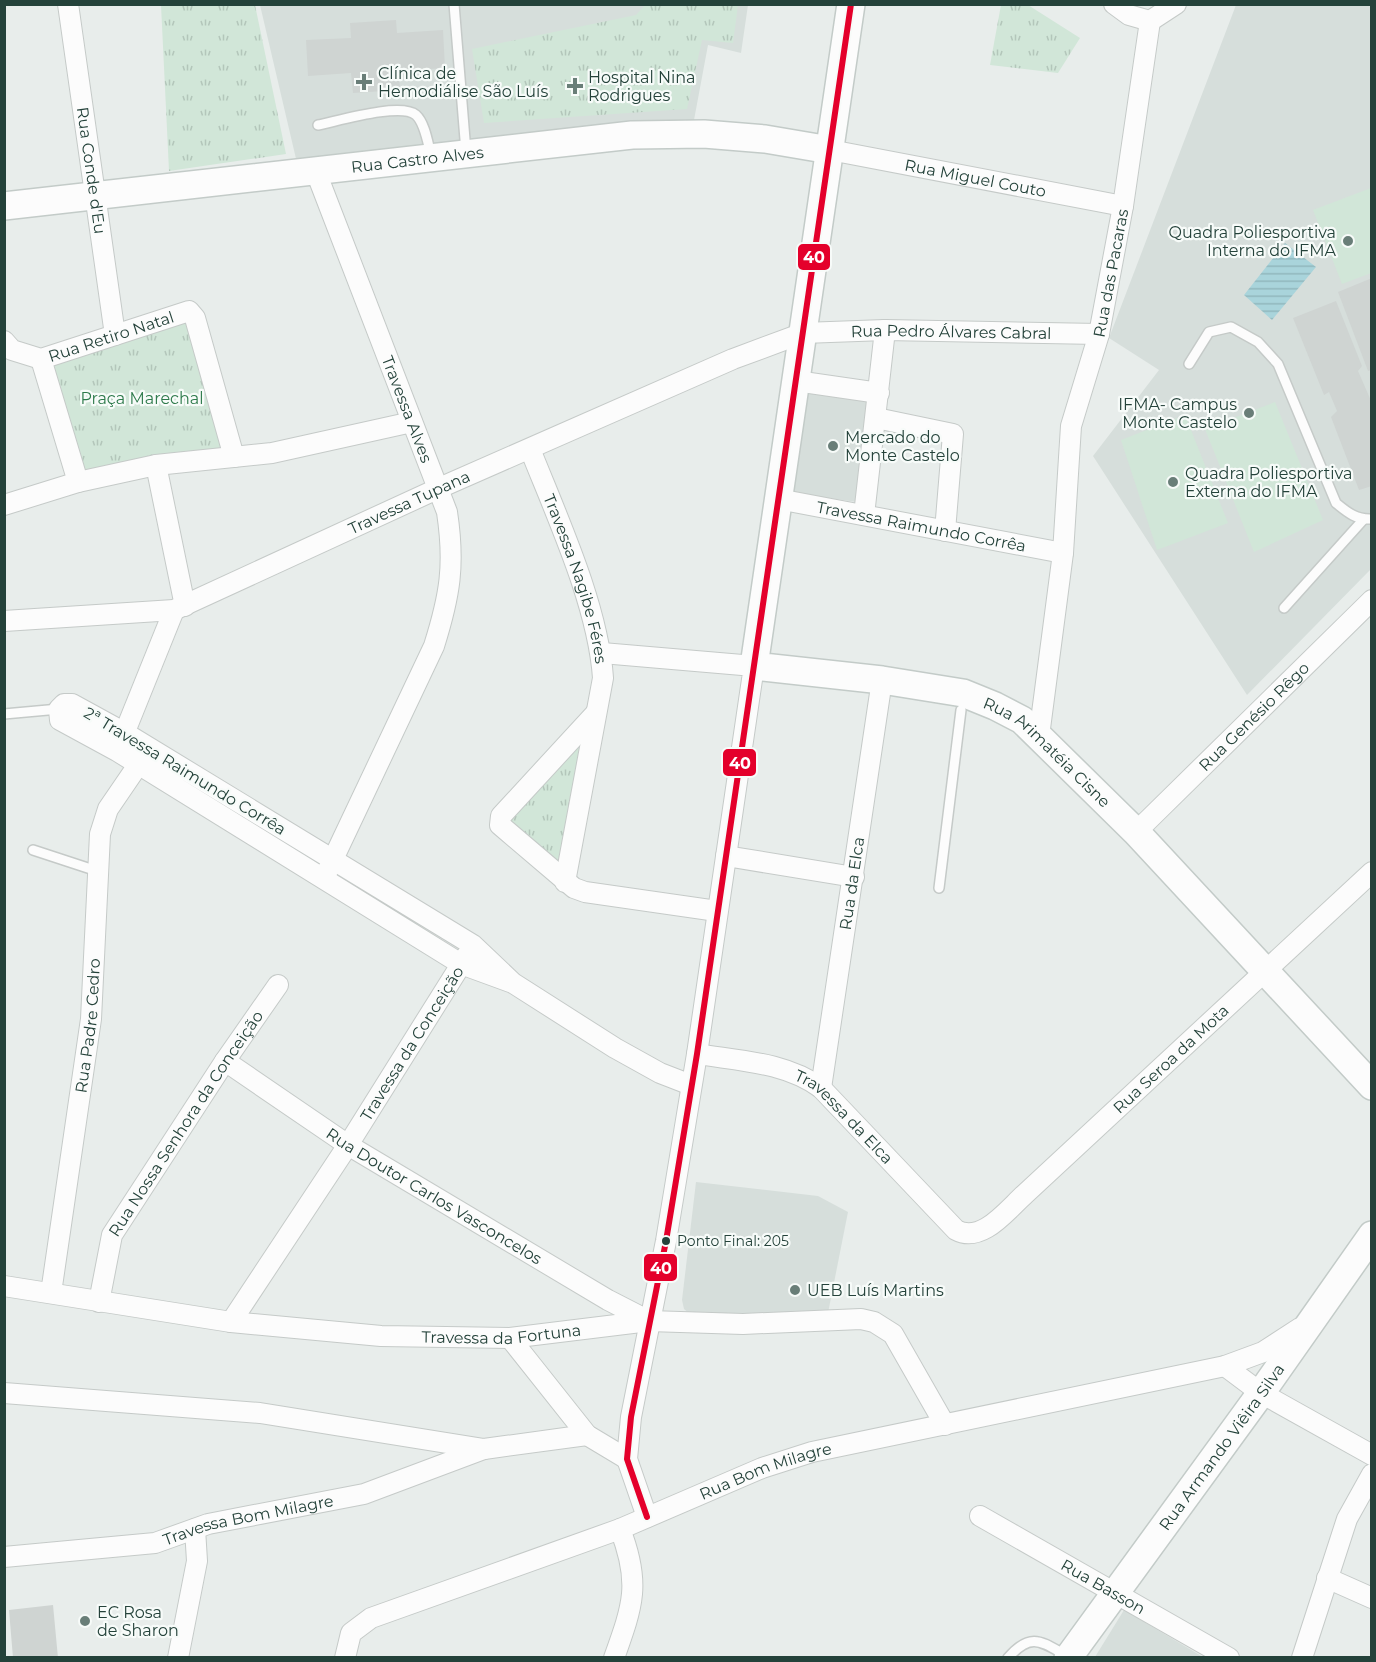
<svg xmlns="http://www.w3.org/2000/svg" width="1376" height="1662" font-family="Montserrat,sans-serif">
	<defs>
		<pattern id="grass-tufts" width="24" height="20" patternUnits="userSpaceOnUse" patternTransform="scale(1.5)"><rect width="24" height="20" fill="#d1e6d8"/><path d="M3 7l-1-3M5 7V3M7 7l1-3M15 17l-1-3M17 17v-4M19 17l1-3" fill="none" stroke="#b3c6ba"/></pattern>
		<pattern id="water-rules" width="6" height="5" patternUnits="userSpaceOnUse" patternTransform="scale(1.5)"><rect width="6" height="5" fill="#a9d4db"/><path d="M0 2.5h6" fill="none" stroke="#91b7bd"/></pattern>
	</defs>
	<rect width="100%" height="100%" fill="#e8edeb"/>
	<g fill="#d6dedb">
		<polygon points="260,5 748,5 741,53 708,45 694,120 453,143 297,163"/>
		<polygon points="1236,5 1371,5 1371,569 1247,695 1093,456 1159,370 1109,338"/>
		<polygon points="809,389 872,398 857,502 793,493"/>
		<polygon points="696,1182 818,1196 848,1212 828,1313 756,1319 690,1314 684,1309 682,1300"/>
		<polygon points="1124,1610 1203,1657 1095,1657"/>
	</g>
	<g fill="url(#grass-tufts)">
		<polygon points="161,5 255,5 286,154 169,171"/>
		<polygon points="645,5 738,5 733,43 702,40 687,109 484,123 472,49 636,15"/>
		<polygon points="1001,5 1028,5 1080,38 1058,73 990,65"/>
		<polygon points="188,316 228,450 83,476 49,360"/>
		<polygon points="585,733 557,866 502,821"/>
	</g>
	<g fill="#d1e6d8">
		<polygon points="1371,188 1371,273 1342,284 1313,210"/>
		<polygon points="1275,402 1323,520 1254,552 1205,429"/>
		<polygon points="1185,415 1228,523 1157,550 1121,440"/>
	</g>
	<polygon fill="url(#water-rules)" points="1285,243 1316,267 1272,320 1244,295"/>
	<g fill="#cfd4d2">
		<polygon points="396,20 397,33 443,30 445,68 399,71 400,90 353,93 351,73 308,76 306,40 351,38 350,23"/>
		<polygon points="1372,278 1372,370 1368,371 1338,292"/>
		<polygon points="1336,301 1362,366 1358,371 1372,403 1372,486 1359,490 1331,417 1337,411 1329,392 1324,395 1293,318"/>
		<polygon points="53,1605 58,1658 13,1658 9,1610"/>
	</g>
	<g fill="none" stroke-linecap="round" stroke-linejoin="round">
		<defs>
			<g id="lane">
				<polyline points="454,4 466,152"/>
				<path d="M318 125C338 121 401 102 416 115 425 123 428 144 431 155"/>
				<path d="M1189 364 1209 332 1231 327 1258 342 1278 364 1336 503C1347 512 1356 520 1372 519"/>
				<polyline points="1284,608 1363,520"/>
				<polyline points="4,714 59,709"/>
				<polyline points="33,850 97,871"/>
				<polyline points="939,888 961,710"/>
				<path d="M1008 1658C1031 1631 1042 1642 1067 1656"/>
			</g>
			<g id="street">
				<path id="s1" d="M68 4 115 335"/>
				<polyline points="1114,4 1129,15 1150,21"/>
				<polyline points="1150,21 1176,4"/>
				<path id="s2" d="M830 150 1123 206"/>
				<path id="s3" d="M316 172 447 512C455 565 450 595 434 646L327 872"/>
				<path id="s4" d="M4 341 12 350 41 359 189 311 195 318 234 457"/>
				<polyline points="41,359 78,482"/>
				<polyline points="796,381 879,393"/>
				<polyline points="876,418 953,434 945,531"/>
				<path id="s5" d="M530 449C557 517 598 605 603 678L565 882"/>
				<polyline points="156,465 185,606"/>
				<path id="s6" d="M778 499 1063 553"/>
				<polyline points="4,505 78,482 156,465 272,453 412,422"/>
				<polyline points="864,515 885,330"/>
				<path id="s7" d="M4 621 174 610 437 489 733 359 803 333 885 330 1099 334"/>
				<polyline points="602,653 754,666 697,1054 666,1241 631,1417 627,1459 647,1517"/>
				<polyline points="595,714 501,816 500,825 574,888 585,892 717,911"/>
				<path id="s8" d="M1039 736 1063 553 1071 426 1099 334 1123 206 1150 21"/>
				<polyline points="120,744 174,610"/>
				<path id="s9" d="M1136 832 1372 600"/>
				<polyline points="726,856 854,877"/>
				<polyline points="513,983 473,945 125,733 72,704 64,704 59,709 60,720 117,751 461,964 513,983 615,1048 660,1073 691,1085"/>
				<path id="s10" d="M697 1054C740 1061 785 1062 821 1088L956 1230C982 1244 1007 1210 1025 1194L1372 872"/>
				<path id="s11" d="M225 1061 348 1145 608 1300 649 1321"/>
				<path id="s12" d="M821 1088 882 680"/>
				<path id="s13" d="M4 1286 231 1322 381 1336 510 1338 649 1321 743 1324 861 1319 874 1322 893 1334 945 1425"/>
				<path id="s14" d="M51 1293 91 1019 100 834 108 809 138 765"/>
				<path id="s15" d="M99 1302 112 1235 225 1061 278 985"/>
				<path id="s16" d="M231 1322 348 1145 467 955"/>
				<polyline points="510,1338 587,1435 627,1459"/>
				<polyline points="1225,1366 1261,1393 1372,1455"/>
				<polyline points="4,1393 260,1413 484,1449 587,1435"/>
				<path id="s17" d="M980 1516 1229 1658"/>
				<path id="s18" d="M4 1557 155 1543 208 1524 364 1494 484 1449"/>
				<polyline points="1327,1578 1372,1598"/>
				<polyline points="178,1658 197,1561 195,1529"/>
				<path id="s19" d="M345 1658 351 1633 371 1618 620 1529 762 1468 812 1452 1225 1366 1263 1352 1300 1328"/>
				<path d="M614 1658C633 1605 641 1583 620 1529"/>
				<polyline points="1302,1658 1347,1519 1372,1474"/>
			</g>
			<g id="secondary">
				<path id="s20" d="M851 4 754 666 882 680 963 693 995 706 1022 720 1136 832 1372 1086"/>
				<path id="s21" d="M4 206 632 135 704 134 765 139 830 150"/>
				<path id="s22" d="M1068 1658 1261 1393 1372 1235"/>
			</g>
		</defs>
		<use href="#lane" stroke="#c5cac8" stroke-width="12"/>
		<use href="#street" stroke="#c5cac8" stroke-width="22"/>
		<use href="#secondary" stroke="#c3cbc8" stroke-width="30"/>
		<use href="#lane" stroke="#fcfcfc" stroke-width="9"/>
		<use href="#street" stroke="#fcfcfc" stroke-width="20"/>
		<use href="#secondary" stroke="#fcfcfc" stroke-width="27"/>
		<defs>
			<polyline id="bus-1" points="647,1517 627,1459 631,1417 666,1241 697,1054 851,4"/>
		</defs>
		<use href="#bus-1" stroke="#f7fbf9" stroke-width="10"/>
		<use href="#bus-1" stroke="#e4002b" stroke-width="6"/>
	</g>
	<g fill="#697e78" stroke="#f7fbf9" stroke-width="2">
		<path d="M361 73h6v6h6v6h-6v6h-6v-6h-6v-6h6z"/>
		<path d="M572 77h6v6h6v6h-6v6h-6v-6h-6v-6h6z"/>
		<circle cx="1348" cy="241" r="6"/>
		<circle cx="1249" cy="413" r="6"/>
		<circle cx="833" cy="446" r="6"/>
		<circle cx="1173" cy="482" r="6"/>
		<circle cx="795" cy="1290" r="6"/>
		<circle cx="85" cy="1621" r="6"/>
	</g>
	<circle fill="#24423a" stroke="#f7fbf9" stroke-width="2" cx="666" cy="1241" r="5"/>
	<g text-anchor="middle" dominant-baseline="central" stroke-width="4.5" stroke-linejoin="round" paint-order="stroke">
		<g font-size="14" fill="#24423a" stroke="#f7fbf9" text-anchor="start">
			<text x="677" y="1241">Ponto Final: 205</text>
		</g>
		<g font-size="16" fill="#24423a" stroke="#f7fbf9" text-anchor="start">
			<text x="378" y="73">Clínica de<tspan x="378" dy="18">Hemodiálise São Luís</tspan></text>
			<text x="588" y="77">Hospital Nina<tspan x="588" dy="18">Rodrigues</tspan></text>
			<text x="1336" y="232" text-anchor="end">Quadra Poliesportiva<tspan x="1336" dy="18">Interna do IFMA</tspan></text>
			<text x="1237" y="404" text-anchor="end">IFMA- Campus<tspan x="1237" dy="18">Monte Castelo</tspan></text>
			<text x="845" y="437">Mercado do<tspan x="845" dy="18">Monte Castelo</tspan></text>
			<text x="1185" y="473">Quadra Poliesportiva<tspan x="1185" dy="18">Externa do IFMA</tspan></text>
			<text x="807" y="1290">UEB Luís Martins</text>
			<text x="97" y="1612">EC Rosa<tspan x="97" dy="18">de Sharon</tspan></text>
		</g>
		<g font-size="16" fill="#24423a" stroke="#f7fbf9">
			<text stroke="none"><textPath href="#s21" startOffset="416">Rua Castro Alves</textPath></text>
			<text stroke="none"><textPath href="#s1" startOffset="168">Rua Conde d'Eu</textPath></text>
			<text stroke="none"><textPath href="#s2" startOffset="148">Rua Miguel Couto</textPath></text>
			<text stroke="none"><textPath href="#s8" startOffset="470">Rua das Pacaras</textPath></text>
			<text stroke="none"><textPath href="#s7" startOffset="1006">Rua Pedro Álvares Cabral</textPath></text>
			<text stroke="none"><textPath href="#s4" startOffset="116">Rua Retiro Natal</textPath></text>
			<text stroke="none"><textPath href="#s3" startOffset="254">Travessa Alves</textPath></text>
			<text stroke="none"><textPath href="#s7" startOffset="429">Travessa Tupana</textPath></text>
			<text stroke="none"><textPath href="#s6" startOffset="146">Travessa Raimundo Corrêa</textPath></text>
			<text stroke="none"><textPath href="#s5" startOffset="138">Travessa Nagibe Féres</textPath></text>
			<text stroke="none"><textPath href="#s9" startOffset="165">Rua Genésio Rêgo</textPath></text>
			<text stroke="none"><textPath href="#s20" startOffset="984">Rua Arimatéia Cisne</textPath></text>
			<text transform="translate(185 771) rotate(31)">2ª Travessa Raimundo Corrêa</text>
			<text stroke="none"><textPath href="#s12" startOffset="207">Rua da Elca</textPath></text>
			<text stroke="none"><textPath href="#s14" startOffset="270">Rua Padre Cedro</textPath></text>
			<text stroke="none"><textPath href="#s16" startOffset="332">Travessa da Conceição</textPath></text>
			<text stroke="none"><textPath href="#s10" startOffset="608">Rua Seroa da Mota</textPath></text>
			<text stroke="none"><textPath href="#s10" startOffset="166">Travessa da Elca</textPath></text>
			<text stroke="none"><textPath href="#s15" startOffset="202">Rua Nossa Senhora da Conceição</textPath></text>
			<text stroke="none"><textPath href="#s11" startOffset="249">Rua Doutor Carlos Vasconcelos</textPath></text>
			<text stroke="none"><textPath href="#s13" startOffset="501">Travessa da Fortuna</textPath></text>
			<text stroke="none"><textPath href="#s22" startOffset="261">Rua Armando Viêira Silva</textPath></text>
			<text stroke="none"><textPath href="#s19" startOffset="472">Rua Bom Milagre</textPath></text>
			<text stroke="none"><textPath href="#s18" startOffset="248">Travessa Bom Milagre</textPath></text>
			<text stroke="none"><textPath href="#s17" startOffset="142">Rua Basson</textPath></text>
		</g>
		<g font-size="16" fill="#2d7a4b" stroke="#f7fbf9">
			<text x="142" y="398">Praça Marechal</text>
		</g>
	</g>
	<g stroke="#f7fbf9" stroke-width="2">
		<rect x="797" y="243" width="34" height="28" rx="6" fill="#e4002b"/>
		<rect x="722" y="748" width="35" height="29" rx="6" fill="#e4002b"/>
		<rect x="643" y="1253" width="35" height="29" rx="6" fill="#e4002b"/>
	</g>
	<g font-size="16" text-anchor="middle" font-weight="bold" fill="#fff">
		<text x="814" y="263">40</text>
		<text x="740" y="769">40</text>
		<text x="661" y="1274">40</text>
	</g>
	<rect width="1376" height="1662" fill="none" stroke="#24423a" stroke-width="12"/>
</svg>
